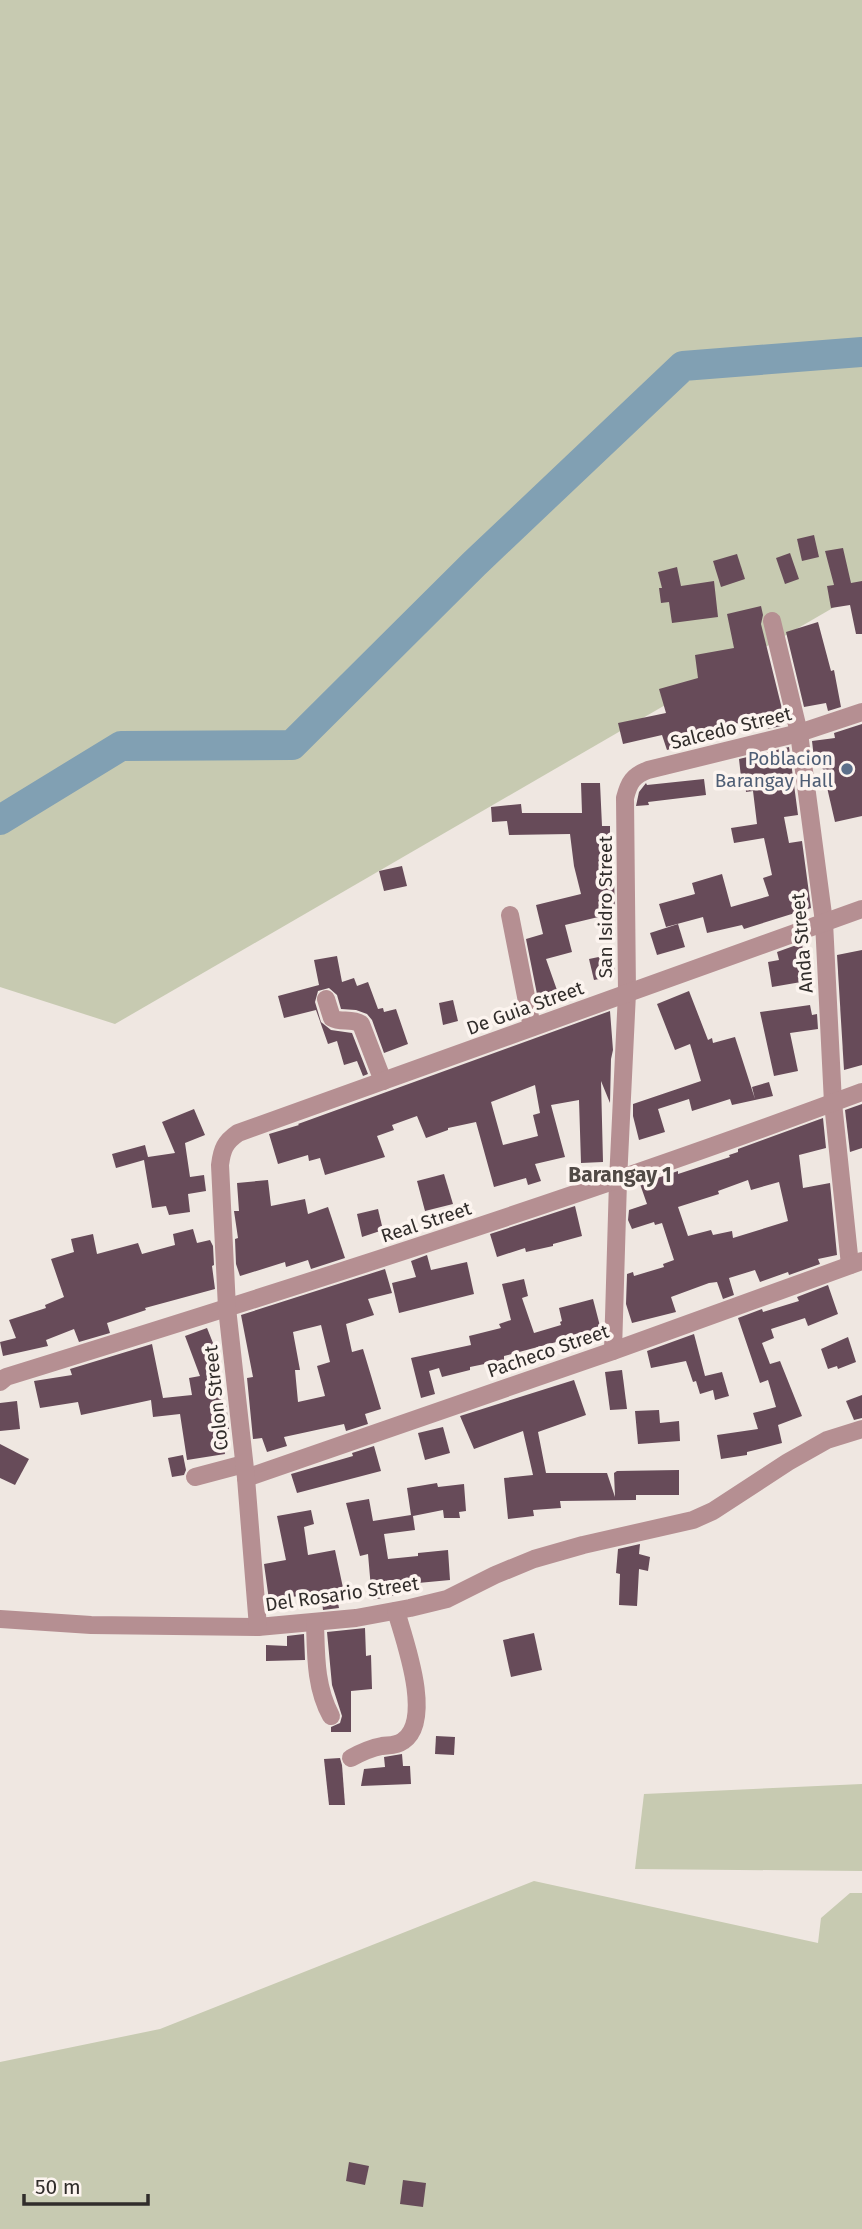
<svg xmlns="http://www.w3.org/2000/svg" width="862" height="2229" font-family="'Fira Sans',sans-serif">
	<rect width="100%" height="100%" fill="#efe7e1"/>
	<g fill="#c7cab1">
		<polygon points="0,0 862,0 862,591 115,1024 0,987"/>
		<polygon points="862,1784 862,1871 635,1869 644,1794"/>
		<polygon points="534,1881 818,1943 821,1918 850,1893 862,1893 862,2229 0,2229 0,2062 160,2029"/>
	</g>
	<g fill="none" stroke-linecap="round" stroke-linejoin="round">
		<polyline stroke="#81a0b3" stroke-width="30" points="0,820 121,746 292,745 474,564 683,366 862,352"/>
	</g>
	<g fill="#674b59" fill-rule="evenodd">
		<polygon points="814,535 819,557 802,561 797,539"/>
		<polygon points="843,548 851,583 862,581 862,634 856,634 850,605 831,608 827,586 834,585 825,551"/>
		<polygon points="790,553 799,579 785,584 776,558"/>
		<polygon points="737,554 745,579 721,587 713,561"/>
		<polygon points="677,567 681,586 714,581 718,617 672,623 669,602 661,603 659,588 662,588 658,572"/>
		<polygon points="761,606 763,615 761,624 783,713 779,714 781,726 768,729 766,720 714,726 716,735 667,750 662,735 623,744 618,723 666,713 659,689 698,678 695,655 734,648 727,614"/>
		<polygon points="818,622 831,671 834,670 841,707 828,711 826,703 804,707 786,632"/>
		<polygon points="862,724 862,816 835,822 820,757 814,758 812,741 835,738 834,733"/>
		<polygon points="789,747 798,815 784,817 789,843 802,841 811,908 744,929 742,925 707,933 703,917 666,927 659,904 695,894 692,883 722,874 731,907 769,896 763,878 772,875 764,838 734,843 731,828 757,824 753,791 746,792 745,777 741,777 739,759"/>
		<polygon points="704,779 706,795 648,802 649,805 636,806 639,792 646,783 647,785"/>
		<polygon points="581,783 600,783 602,826 610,826 610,866 612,866 612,878 614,878 615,913 565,925 572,952 546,959 558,993 538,999 526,939 543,934 536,905 581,894 574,866 570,834 509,835 507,821 492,822 491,807 521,804 522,813 582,813"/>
		<polygon points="402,866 407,886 384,891 379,871"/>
		<polygon points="678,924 685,947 657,955 650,933"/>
		<polygon points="802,943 807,981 772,987 768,962 779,960 777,952"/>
		<polygon points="862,950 862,1065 844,1070 837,955"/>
		<polygon points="613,954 615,976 594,980 589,959"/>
		<polygon points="337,956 342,982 354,978 357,986 368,982 378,1009 383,1008 384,1012 396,1009 408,1044 384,1053 372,1020 367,1014 356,1010 341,1009 337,995 329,988 318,991 315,1002 321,1022 331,1030 352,1033 368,1074 363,1076 357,1061 344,1065 337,1041 328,1044 316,1010 284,1018 278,996 319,985 314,960"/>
		<polygon points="689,991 708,1040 712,1038 713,1043 735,1037 755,1099 752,1087 769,1082 773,1096 732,1105 730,1099 692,1111 689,1099 658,1109 665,1132 639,1140 633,1116 633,1104 701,1081 690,1044 675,1050 657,1004"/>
		<polygon points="453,1000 458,1021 443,1025 439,1003"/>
		<polygon points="810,1005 812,1015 817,1014 818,1029 790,1033 798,1071 774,1076 760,1012"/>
		<path d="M610 1011 613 1050 611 1059 610 1103 601 1081 603 1162 581 1163 579 1100 551 1105 565 1157 535 1164 541 1181 528 1185 526 1178 494 1187 476 1122 448 1128V1130L426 1138 417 1116 392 1125 394 1130 377 1136 385 1157 325 1175 320 1158 309 1161 308 1155 278 1164 269 1134 299 1125 298 1124ZM535 1085 540 1113 533 1115 538 1136 503 1145 491 1102Z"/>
		<polygon points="862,1104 862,1148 850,1152 845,1110"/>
		<polygon points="194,1109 205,1135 185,1143 190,1177 204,1175 206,1191 188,1194 190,1212 169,1215 166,1206 152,1208 144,1160 116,1168 112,1154 145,1145 148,1157 175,1153 162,1122"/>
		<path d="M823 1118 826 1148 799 1155 803 1188 830 1183 837 1255 818 1259 820 1264 789 1275 788 1272 760 1282 755 1270 729 1278 734 1295 723 1299 717 1282 709 1283 671 1297 676 1312 632 1323 626 1304 627 1274 633 1272 634 1276 664 1267 663 1264 674 1260 662 1223 655 1225 654 1222 632 1229 628 1220 629 1210 647 1204 640 1184 678 1171V1174L730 1157 729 1155 738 1152V1149ZM748 1180 751 1190 779 1182 788 1221 733 1238 732 1231 713 1235 711 1230 688 1236 678 1207 719 1194 718 1191Z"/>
		<polygon points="444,1174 453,1204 425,1211 417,1181"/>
		<polygon points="268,1180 271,1206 305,1199 308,1214 328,1207 345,1258 311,1269 308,1260 286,1267 285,1262 240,1276 236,1264 235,1239 238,1238 234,1211 239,1211 237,1183"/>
		<polygon points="575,1206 582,1236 553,1244 553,1246 526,1252 525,1248 497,1257 490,1234"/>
		<polygon points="378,1209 383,1230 362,1237 357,1214"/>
		<polygon points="193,1229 197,1243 210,1240 213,1246 214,1265 212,1266 215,1289 145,1308 146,1310 107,1323 110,1333 79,1342 74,1329 46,1340 48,1346 3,1356 0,1342 16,1338 9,1320 46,1308 45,1305 64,1297 51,1259 74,1252 71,1239 93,1234 97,1254 138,1243 142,1254 175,1245 173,1234"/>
		<polygon points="427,1255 431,1270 467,1262 474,1294 399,1313 392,1283 416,1277 411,1261"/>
		<path d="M385 1269 392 1293 368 1299 374 1315 346 1324 352 1352 363 1349 381 1409 365 1414 368 1424 346 1431 344 1424 284 1437 287 1446 267 1452 262 1438 253 1439 247 1378 253 1377 241 1315ZM321 1325 330 1362 317 1366 325 1396 298 1402 295 1370H300L293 1332Z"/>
		<polygon points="524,1279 528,1296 522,1298 534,1333 561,1325 560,1322 562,1321 559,1308 593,1299 601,1330 504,1356 504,1360 470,1367 470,1370 442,1377 439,1368 429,1371 435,1394 421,1398 411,1358 471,1345 469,1336 501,1328 499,1324 511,1320 502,1284"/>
		<polygon points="828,1285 838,1314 808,1326 805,1318 771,1329 774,1338 762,1343 770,1364 780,1361 802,1416 778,1425 782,1443 747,1452 747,1455 721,1459 717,1435 758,1429 753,1413 776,1407 768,1380 760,1383 738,1318 762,1309 763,1312 799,1301 797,1297"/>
		<polygon points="207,1328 217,1353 213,1354 222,1404 226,1403 229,1429 221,1431 225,1454 187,1460 180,1414 153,1417 151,1400 81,1415 78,1402 40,1408 34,1381 72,1375 70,1369 152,1344 163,1398 192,1395 189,1378 200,1376 185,1336"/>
		<polygon points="694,1334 705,1376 722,1372 729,1396 715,1400 713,1390 700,1394 696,1381 693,1382 686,1361 651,1368 647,1351"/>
		<polygon points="848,1337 856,1362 838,1369 837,1366 828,1369 821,1349"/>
		<polygon points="622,1370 627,1409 610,1410 605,1372"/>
		<polygon points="574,1380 586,1415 538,1432 546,1473 607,1473 615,1497 614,1473 617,1471 679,1470 679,1495 636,1495 636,1500 560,1501 561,1508 533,1510 534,1516 508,1519 504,1478 533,1475 523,1431 474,1449 460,1416"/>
		<polygon points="862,1395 862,1418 854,1420 846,1401"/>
		<polygon points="17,1401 20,1429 0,1431 0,1403"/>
		<polygon points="659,1410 660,1423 679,1421 680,1441 638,1444 635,1411"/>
		<polygon points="443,1427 450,1453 425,1460 418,1433"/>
		<polygon points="0,1444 29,1459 15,1485 0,1478"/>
		<polygon points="374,1446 381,1471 297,1493 291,1474 353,1456 352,1453"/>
		<polygon points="183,1455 186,1470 184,1475 172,1477 168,1458"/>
		<polygon points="437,1483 438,1487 464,1484 466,1511 459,1512 460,1518 444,1518 443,1510 413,1516 415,1530 384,1534 388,1559 418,1556 418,1553 448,1550 450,1580 418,1583 418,1587 397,1589 397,1595 372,1600 368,1554 360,1556 346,1503 369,1499 373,1521 411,1515 407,1488"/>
		<polygon points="311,1510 314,1524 304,1527 308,1555 335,1550 346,1602 338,1603 339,1608 323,1610 321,1593 269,1600 264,1564 286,1560 277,1516"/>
		<polygon points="640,1544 639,1554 650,1557 648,1571 639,1569 637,1606 619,1605 620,1574 616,1573 618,1549"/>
		<polygon points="365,1628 366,1656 371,1655 372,1689 351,1691 351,1732 331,1732 331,1727 340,1723 342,1716 332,1685 327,1632"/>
		<polygon points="534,1633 542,1670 511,1677 503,1640"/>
		<polygon points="304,1634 305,1660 266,1661 266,1645 287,1646 287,1636"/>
		<polygon points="436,1736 455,1737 454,1755 435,1754"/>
		<polygon points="402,1754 403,1766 410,1766 411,1784 361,1786 364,1769 385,1767 384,1757"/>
		<polygon points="340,1758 342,1765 345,1805 329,1805 324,1759"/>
		<polygon points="349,2162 369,2166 365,2185 346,2181"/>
		<polygon points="403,2180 426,2183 423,2207 400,2204"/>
	</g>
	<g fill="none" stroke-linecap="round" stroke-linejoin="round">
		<g stroke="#b58f92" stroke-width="18">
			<polyline points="772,621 799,733 824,922 833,1103 850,1265"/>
			<polyline points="510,915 532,1027"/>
			<path d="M326 999 332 1018C341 1023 351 1018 361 1024L383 1081"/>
			<path d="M613 1351 618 1181 627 993 625 798C629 782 633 776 648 770L799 733 862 712"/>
			<path d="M0 1382 6 1377C293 1288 580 1197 862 1092"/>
			<polyline points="195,1477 244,1464"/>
			<polyline points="246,1478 613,1351 862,1261"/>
			<polyline points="0,1619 91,1625 258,1627 356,1618 410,1608 447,1599 495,1575 534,1559 583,1545 693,1520 713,1511 788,1462 827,1440 862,1429"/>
			<path d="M315 1622C316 1654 315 1687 331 1716"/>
			<path d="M258 1627 246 1478 227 1308 220 1165C222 1149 225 1142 238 1133L862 909"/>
			<path d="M351 1758C360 1753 371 1748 382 1746 389 1745 396 1746 403 1741 434 1720 404 1639 396 1611"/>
		</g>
	</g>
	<circle fill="#5c6f8a" stroke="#fcf4ef" stroke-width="2.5" cx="847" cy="769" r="7"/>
	<g text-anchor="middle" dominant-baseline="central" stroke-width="7" stroke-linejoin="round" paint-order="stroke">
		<g font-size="19" fill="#312d2b" stroke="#fcf4ef">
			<text transform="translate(731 728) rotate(-14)">Salcedo Street</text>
			<text transform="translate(605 907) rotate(-90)">San Isidro Street</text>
			<text transform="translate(802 943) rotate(-95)">Anda Street</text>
			<text transform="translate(525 1008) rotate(-20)">De Guia Street</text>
			<text transform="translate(426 1222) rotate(-18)">Real Street</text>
			<text transform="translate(548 1351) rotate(-19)">Pacheco Street</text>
			<text transform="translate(216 1398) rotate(-96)">Colon Street</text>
			<text transform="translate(342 1594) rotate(-8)">Del Rosario Street</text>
		</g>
		<g font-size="19" fill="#4e5e75" stroke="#fcf4ef" text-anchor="end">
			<text x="833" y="758">Poblacion<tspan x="833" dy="22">Barangay Hall</tspan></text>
		</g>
		<g font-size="21" font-weight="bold" fill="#514a46" stroke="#fcf4ef">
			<text x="620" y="1175">Barangay 1</text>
		</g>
	</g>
	<path d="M24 2194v10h124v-10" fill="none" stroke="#312d2b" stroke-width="3.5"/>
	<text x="35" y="2194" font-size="21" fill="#312d2b" stroke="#fcf4ef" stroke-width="5" paint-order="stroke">50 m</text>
</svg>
